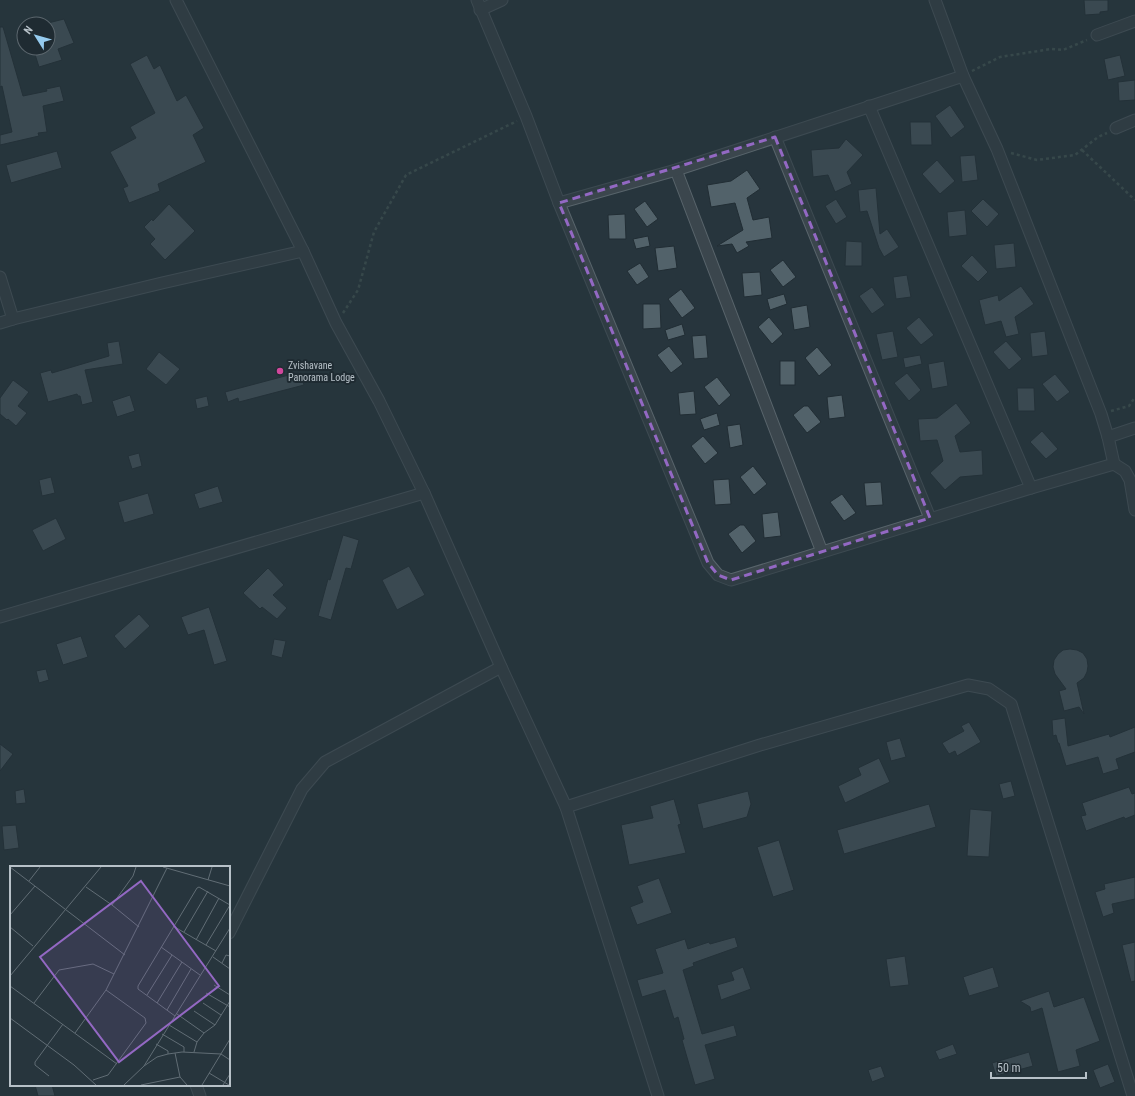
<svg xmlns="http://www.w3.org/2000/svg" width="1135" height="1096" font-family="'Roboto Condensed',sans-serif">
	<rect width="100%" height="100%" fill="#27353d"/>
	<g fill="#52626a" stroke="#212d34">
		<polygon points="1084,0 1108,0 1108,11 1100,12 1100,14 1085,15"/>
		<polygon points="64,19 74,43 58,49 62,60 39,67 33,48 48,48 48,23"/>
		<polygon points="0,27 3,27 23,96 47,91 46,89 60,86 64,101 43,106 47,132 38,133 39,136 0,145 0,135 12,132 2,86 0,87"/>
		<polygon points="147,55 154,69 160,65 177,101 186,95 204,128 193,135 206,162 158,184 160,191 129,203 123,188 128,186 110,152 136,138 130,127 155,113 130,64"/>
		<polygon points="1120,55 1125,76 1108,80 1104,59"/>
		<polygon points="1135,80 1135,100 1119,101 1118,82"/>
		<polygon points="950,105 965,127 951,138 935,116"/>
		<polygon points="910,122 931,122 932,145 911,145"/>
		<polygon points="846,139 863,155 847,172 852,184 835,192 828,175 813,177 811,150 839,148"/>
		<polygon points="57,151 62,168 11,183 6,165"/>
		<polygon points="975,155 978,180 962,182 960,156"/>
		<polygon points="937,160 955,181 940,194 922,174"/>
		<polygon points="747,170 760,189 747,198 753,220 769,217 772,238 746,242 749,246 737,253 732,244 717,246 743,230 735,203 711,207 707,185 731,181"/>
		<polygon points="876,188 880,234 887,229 899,247 884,257 879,248 867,211 860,212 858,190"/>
		<polygon points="836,199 847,217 836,224 825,206"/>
		<polygon points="983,199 999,214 987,227 971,211"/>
		<polygon points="645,201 658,219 647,227 634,209"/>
		<polygon points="169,204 195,231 165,260 150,244 155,239 144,227 152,219 153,221"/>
		<polygon points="965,210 967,235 949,237 947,212"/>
		<polygon points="625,214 626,239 609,239 608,215"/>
		<polygon points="648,236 650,246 636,249 633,239"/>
		<polygon points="846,241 862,242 862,266 845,266"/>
		<polygon points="1014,243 1016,267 996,269 994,245"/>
		<polygon points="674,246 677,268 658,271 655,248"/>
		<polygon points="972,255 988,272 978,282 961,266"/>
		<polygon points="783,260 796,277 783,287 770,270"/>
		<polygon points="640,263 649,277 637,285 627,271"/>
		<polygon points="760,272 762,295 744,297 742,273"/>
		<polygon points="907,275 911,297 896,299 893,277"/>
		<polygon points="1021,286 1034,304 1015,317 1019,334 1006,337 1001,321 985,325 979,300 998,295 999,301"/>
		<polygon points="872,287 885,305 872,314 859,296"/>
		<polygon points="681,289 695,308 682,318 668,299"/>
		<polygon points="784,294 787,304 770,310 767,299"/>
		<polygon points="643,304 660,304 661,328 643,329"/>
		<polygon points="807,305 810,327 794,330 791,308"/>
		<polygon points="769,317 783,334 772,344 758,327"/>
		<polygon points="919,317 934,335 921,345 906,328"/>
		<polygon points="682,324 685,335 668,340 665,330"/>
		<polygon points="893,331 898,357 882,360 876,334"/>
		<polygon points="1045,331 1048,355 1032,357 1030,333"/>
		<polygon points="706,335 708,358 694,359 692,336"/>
		<polygon points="119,341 123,364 85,370 93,402 82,405 80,396 78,396 77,394 48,402 40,373 51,370 52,373 109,356 107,343"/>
		<polygon points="1006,341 1022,359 1009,370 993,352"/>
		<polygon points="669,346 683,364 671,373 657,355"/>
		<polygon points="817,347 832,365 819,376 805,358"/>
		<polygon points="159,352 180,369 166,385 146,369"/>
		<polygon points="920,355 922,364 905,368 903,358"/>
		<rect x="780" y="361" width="15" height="24"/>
		<polygon points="944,361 948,386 932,389 928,364"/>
		<polygon points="300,372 304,385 239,402 238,398 228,402 225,392"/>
		<polygon points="907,373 921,390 909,401 894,383"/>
		<polygon points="1055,374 1070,392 1057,402 1042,384"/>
		<polygon points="717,377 731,395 719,406 704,387"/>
		<polygon points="13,380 29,392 18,406 27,413 16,426 8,419 7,420 0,414 0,398"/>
		<polygon points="1017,388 1034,388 1035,411 1018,411"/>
		<polygon points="694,391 696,414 680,415 678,393"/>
		<polygon points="130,395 135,411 117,417 112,401"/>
		<polygon points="842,395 845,417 829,419 827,397"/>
		<polygon points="207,396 209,406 197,409 195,399"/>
		<polygon points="956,403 971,423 955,436 960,452 982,450 983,475 960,477 945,490 930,473 943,461 937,440 920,441 918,419 937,418"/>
		<polygon points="804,406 808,406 821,422 807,433 793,415"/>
		<polygon points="717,413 720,425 704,430 700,419"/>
		<polygon points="740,424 743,445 730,448 727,426"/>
		<polygon points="1042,431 1058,449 1046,459 1030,442"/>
		<polygon points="703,436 718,453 705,464 691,446"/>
		<polygon points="139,453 142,466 132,469 128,456"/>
		<polygon points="753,466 767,484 754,495 740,477"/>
		<polygon points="51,477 55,493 42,496 39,480"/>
		<polygon points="729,479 731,504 715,505 713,480"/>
		<polygon points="881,482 883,505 866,506 864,483"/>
		<polygon points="218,486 223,502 199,509 194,494"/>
		<polygon points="148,493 154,514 124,523 118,502"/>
		<polygon points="842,494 856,513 844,521 830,502"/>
		<polygon points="778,512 781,536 764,538 762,514"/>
		<polygon points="56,518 66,539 43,551 32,530"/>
		<polygon points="740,525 744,525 756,541 742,553 728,534"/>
		<polygon points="343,535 359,540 351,569 346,568 331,620 318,616 328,579 330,580"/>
		<polygon points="409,566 425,595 397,610 382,580"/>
		<polygon points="268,568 284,585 273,595 287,608 277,619 262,607 260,609 243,593"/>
		<polygon points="209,607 227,661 214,665 204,630 188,635 181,617"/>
		<polygon points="139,614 150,626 125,649 114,636"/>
		<polygon points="81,636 88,657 63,665 56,644"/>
		<polygon points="274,639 286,641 282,658 271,655"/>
		<polygon points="1070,649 1077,650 1083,653 1087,659 1088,666 1087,672 1084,678 1077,683 1084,714 1079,707 1064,711 1059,691 1066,689 1055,674 1053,667 1054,660 1058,654 1063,650"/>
		<polygon points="46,669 49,680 39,683 36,671"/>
		<polygon points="1065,718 1068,746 1109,734 1110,737 1135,727 1135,752 1116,759 1119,769 1103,774 1098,757 1066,766 1059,743 1058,743 1056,735 1053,736 1052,720"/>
		<polygon points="969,722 981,742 957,756 955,751 949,754 942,743 964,731 961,726"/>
		<polygon points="900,738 906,757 891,761 886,742"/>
		<polygon points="0,744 13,754 0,771"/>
		<polygon points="879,758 890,782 845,803 838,786 861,775 858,768"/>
		<polygon points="1011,781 1015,796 1003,799 999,784"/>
		<polygon points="1129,787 1132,794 1135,793 1135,815 1125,819 1124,817 1086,831 1081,816 1086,815 1082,803"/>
		<polygon points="24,789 26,803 16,804 15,791"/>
		<polygon points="748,791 751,804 747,817 703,829 697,804"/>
		<polygon points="674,799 681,824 678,825 686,853 629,865 621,825 653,818 650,806"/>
		<polygon points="929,804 936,827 844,854 837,830"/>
		<polygon points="970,809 992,811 989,857 967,856"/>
		<polygon points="16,825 19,848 4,850 2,826"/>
		<polygon points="779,840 794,890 773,897 757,847"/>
		<polygon points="1135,877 1135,899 1112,904 1114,913 1103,917 1095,892 1105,889 1104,884"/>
		<polygon points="659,878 672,913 637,925 630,907 643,902 637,886"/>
		<polygon points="735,937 738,947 693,963 694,966 683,970 702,1034 734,1025 737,1036 705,1045 715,1079 695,1085 682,1040 684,1039 678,1017 674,1019 665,990 642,997 637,980 663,973 655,949 685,939 688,949 709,942 710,944"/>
		<polygon points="1135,942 1135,981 1131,982 1122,945"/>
		<polygon points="905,956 909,985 890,987 886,959"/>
		<polygon points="743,967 751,989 721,1000 717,985 734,980 731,972"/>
		<polygon points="993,967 999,987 969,996 963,977"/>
		<polygon points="1049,991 1054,1007 1084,997 1100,1041 1076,1050 1080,1066 1058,1072 1042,1008 1031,1012 1030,1007 1020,1001"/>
		<polygon points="953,1044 957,1054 939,1060 935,1051"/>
		<polygon points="1029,1052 1033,1066 996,1076 992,1063"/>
		<polygon points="1108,1064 1115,1082 1100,1088 1093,1070"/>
		<polygon points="881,1066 885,1077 872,1082 868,1070"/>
		<polygon points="35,1085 52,1085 55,1096 38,1096"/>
	</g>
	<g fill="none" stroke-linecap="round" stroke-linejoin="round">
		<defs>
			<g id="street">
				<polyline points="176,0 303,251 336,323 379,401 424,493 501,667 566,807 658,1096"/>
				<polyline points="477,0 526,116 559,203 708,563 718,575 731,580 1031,488 1114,464 1125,471 1130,480 1135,510"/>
				<polyline points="935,0 963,76 997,149 1101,414 1108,437 1114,464"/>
				<polyline points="480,10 502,0"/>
				<polyline points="1097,35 1135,21"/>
				<polyline points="869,106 1031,488"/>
				<polyline points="1116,128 1135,120"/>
				<polyline points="775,137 930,518"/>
				<polyline points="676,170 822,552"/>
				<polyline points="559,203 676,170 963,76"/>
				<polyline points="0,277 13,319 0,323"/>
				<polyline points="13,319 162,283 303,251"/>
				<polyline points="1108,437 1135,428"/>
				<polyline points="0,617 424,493"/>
				<polyline points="566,807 760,745 968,685 989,689 1011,704 1133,1096"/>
				<polyline points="229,933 302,789 325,762 501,667"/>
				<polyline points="196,1085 200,1096"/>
			</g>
		</defs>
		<use href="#street" stroke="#58646b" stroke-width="13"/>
		<g stroke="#4b5f5c" stroke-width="2.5" stroke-dasharray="3 3" stroke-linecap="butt">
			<polyline points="972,71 1000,57 1051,49 1063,50 1087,40"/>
			<polyline points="1082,150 1135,200"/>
			<polyline points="1011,153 1037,160 1075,155 1098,137 1107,133"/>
			<polyline points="343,313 358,290 374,232 406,175 517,121"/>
			<polyline points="1111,411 1129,406 1135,397"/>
		</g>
		<use href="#street" stroke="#3b464d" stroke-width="11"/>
	</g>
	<path d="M0 0H1135V1096H0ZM775 137 930 518 731 580 718 575 708 563 559 203Z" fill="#27353d" fill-opacity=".55" fill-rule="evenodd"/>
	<path fill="none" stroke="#9368c3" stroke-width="3" stroke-dasharray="8 5" stroke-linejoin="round" d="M775 137 930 518 731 580 718 575 708 563 559 203Z"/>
	<circle fill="#d1479c" stroke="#1f2b32" stroke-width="1.5" cx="280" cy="371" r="4"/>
	<g text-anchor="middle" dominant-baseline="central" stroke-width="4" stroke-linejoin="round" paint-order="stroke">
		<g font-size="10" fill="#b7c1c8" stroke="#1f2b32" text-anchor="start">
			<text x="288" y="365">Zvishavane<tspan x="288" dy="12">Panorama Lodge</tspan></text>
		</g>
	</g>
	<g transform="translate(10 866)">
		<rect width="220" height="220" fill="#27353d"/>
		<path fill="none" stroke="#616d75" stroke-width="1" d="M0 1 115 89M153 1 220 20M198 14 202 1M19 15 30 1M76 21 102 39 123 10 126 1M102 39 129 61M0 49 25 20M163 60 206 85M0 61 23 80M174 66 198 25M186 74 209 32M196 79 220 39M151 81 190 109M203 91 220 103M212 97 216 89 220 90M0 110 91 1M204 119 220 129M0 120 107 198M196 127 220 141M137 129 162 89M24 137 49 104 83 98 104 108M147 137 172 96M193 137 211 149M157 144 181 103M184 145 205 159M167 148 194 167M165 150 220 62M0 152 64 199 86 219M159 159 187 176M65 167 96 124 157 2M152 168 174 181V186M146 178 158 185V188M184 186 187 176 194 167 205 159 220 135M165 187 170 211 177 219M134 200 165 150 128 123V120L187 22 189 21 220 39M199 207 219 219M39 210 25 199V196L53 158M83 214 98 209 136 157 135 152 96 124M114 219 134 200 147 191 158 188 172 186 211 188 220 194M131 219 170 211M192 219 220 173M213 219 220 208"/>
		<path fill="#9368c3" fill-opacity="0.15" stroke="#9368c3" stroke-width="2" d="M131 15 209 120 109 196 30 91Z"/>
		<rect width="220" height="220" fill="none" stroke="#b7c1c8" stroke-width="2"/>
	</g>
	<g transform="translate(36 36) rotate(307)"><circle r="19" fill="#1f2b32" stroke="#5c676e"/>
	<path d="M0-3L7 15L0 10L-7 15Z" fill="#95cbef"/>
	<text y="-6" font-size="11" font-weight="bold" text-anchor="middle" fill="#b7c1c8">N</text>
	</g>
	<path d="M991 1072v6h95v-6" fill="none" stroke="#b7c1c8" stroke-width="2"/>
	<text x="997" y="1072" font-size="12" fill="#b7c1c8" stroke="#1f2b32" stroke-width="3" paint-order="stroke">50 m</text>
</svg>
